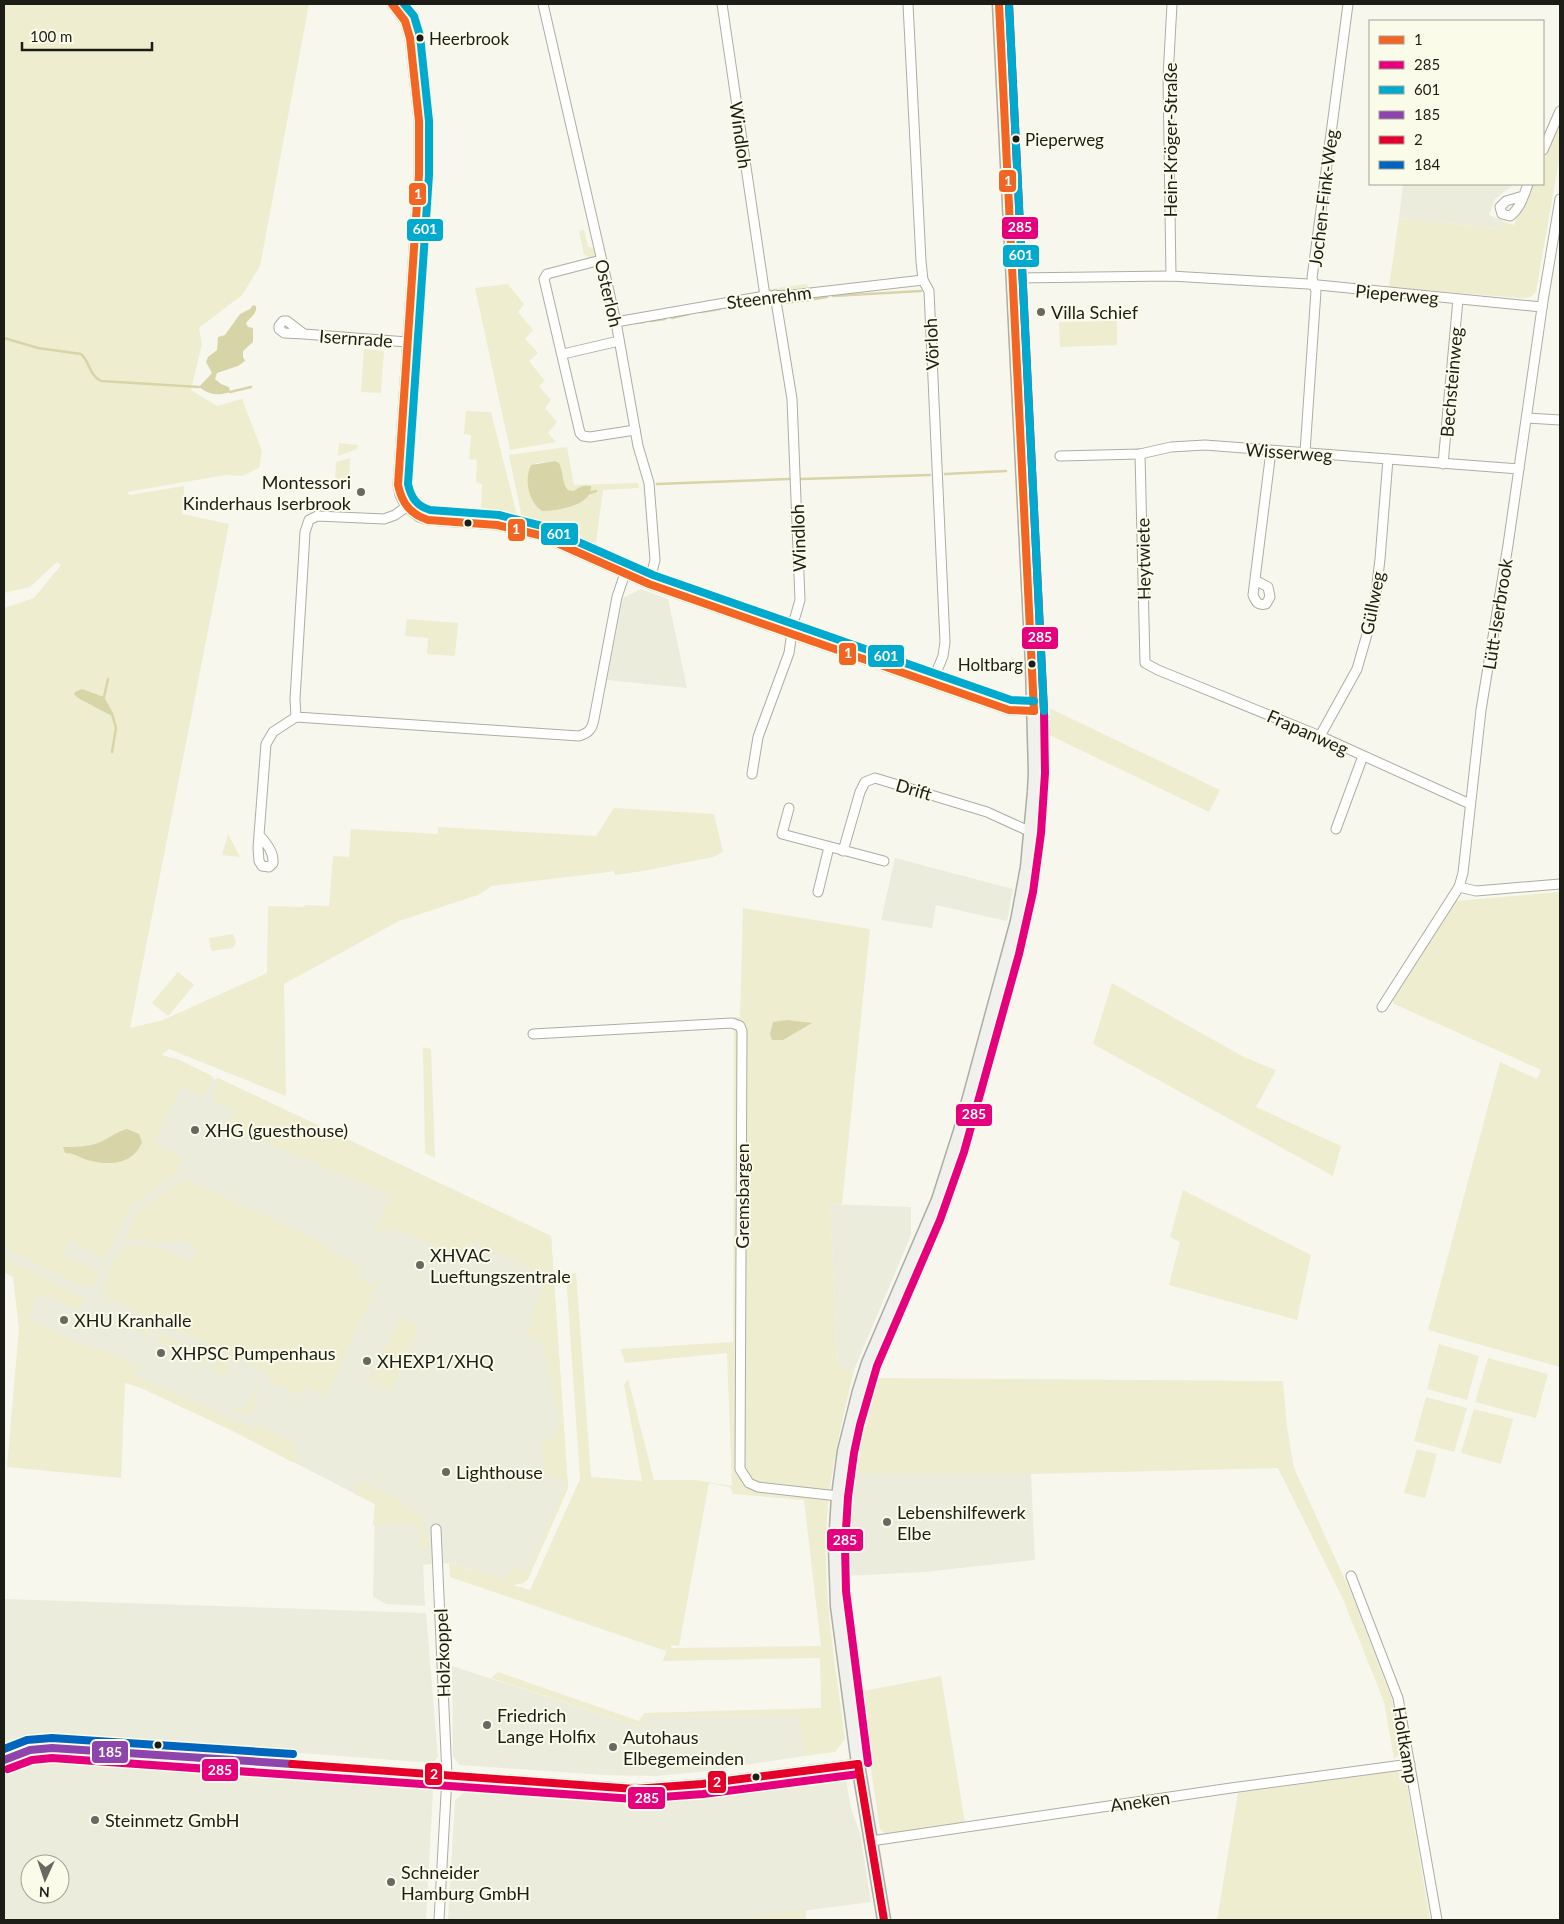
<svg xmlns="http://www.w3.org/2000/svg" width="1564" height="1924" font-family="Lato,sans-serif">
	<rect width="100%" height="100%" fill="#f7f7ee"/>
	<g fill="#ececdc" fill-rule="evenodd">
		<polygon points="1403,184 1508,184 1513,185 1495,199 1489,215 1505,222 1503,229 1399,218"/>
		<polygon points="641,589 668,599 687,688 607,680 623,598"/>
		<polygon points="895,858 1013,889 1007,921 936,905 932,928 881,920"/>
		<polygon points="177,1059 212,1076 214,1080 218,1078 551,1236 568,1488 528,1579 523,1583 512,1585 449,1563 423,1565 425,1606 387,1604 373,1597 375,1504 233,1431 139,1387 19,1327 13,1277 4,1272 4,1129 19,1136 48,1130"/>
		<polygon points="830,1204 911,1207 911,1235 854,1370 838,1367"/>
		<polygon points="849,1474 1031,1474 1035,1560 924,1572 845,1576 844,1549"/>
		<polygon points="4,1599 426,1613 438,1757 433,1763 46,1734 14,1740 4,1745"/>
		<polygon points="452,1666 638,1726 645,1717 800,1716 804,1756 699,1772 657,1776 603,1775 460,1765 453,1757"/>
		<path d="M60 1758 426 1785 433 1791 426 1920H4V1773L16 1766 35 1760ZM30 1864H60V1894H30Z"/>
		<polygon points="846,1779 851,1808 860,1833 871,1902 734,1920 448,1920 455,1800 469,1788 601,1798 638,1799 666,1798"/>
	</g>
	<g fill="#eeedcf" fill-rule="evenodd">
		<polygon points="4,4 309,4 260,266 242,295 199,328 202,344 191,390 217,406 242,399 262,451 259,468 242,476 225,475 127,492 130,495 184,486 184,502 182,514 229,524 130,1028 163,1020 267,973 268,906 304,907 305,905 329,906 333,856 349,857 351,829 438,834 438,827 596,836 614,808 714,814 723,852 713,857 643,871 615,875 614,871 609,872 492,886 478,895 399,921 284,984 286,1096 169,1049 161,1055 177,1059 212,1076 204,1097 181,1087 157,1136 157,1145 183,1158 176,1174 131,1206 106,1259 69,1241 64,1254 101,1273 96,1282 88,1289 4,1248 4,608 34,598 61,565 57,562 30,587 4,593"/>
		<path d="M1560 120V154L1536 291C1532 298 1527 298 1519 298L1389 287 1399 218 1502 229 1505 222 1514 225 1532 184H1543V159Z"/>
		<polygon points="584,230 588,247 595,248 595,257 591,260 584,254 579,231"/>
		<polygon points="508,284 524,304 518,312 533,330 525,339 538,353 529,361 545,381 539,386 551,400 545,408 557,422 548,433 556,442 510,450 475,288"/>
		<path d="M807 284 808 289C797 290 778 296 768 289Z"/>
		<polygon points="1117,321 1117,345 1060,347 1059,322"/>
		<polygon points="364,349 384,351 381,393 361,392"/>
		<polygon points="466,411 491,412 518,519 481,514 482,484 476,482 477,460 469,459 471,435 464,434"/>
		<polygon points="339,443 358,445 357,449 338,456"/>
		<path d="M567 447 574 485 638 483 639 488 603 490 595 550 551 530 523 523 509 455ZM555 461 562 469 561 476 568 490 574 491C580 486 583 485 591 486 593 506 556 511 542 511 524 494 529 484 536 463Z"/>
		<polygon points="350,458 349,481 335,480 336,462"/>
		<polygon points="407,619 458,623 455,656 427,654 428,638 405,636"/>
		<polygon points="1043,705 1220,790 1209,812 1043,732"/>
		<polygon points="228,834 240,857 222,855"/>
		<polygon points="1560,892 1560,1367 1428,1330 1500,1062 1537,1079 1541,1070 1394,1004 1391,997 1455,901"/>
		<path d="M743 908 870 929 842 1204H830L838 1367 854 1370C841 1426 827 1482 826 1539 824 1606 837 1673 845 1739L835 1752 804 1756 799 1716 645 1717 638 1726 491 1678 498 1672 639 1721 644 1713 821 1708 820 1658 663 1661 666 1651 450 1577 449 1563 471 1571 472 1568 505 1580 513 1567 528 1571 565 1487V1483L545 1474 541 1443 553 1437 560 1424 543 1345 527 1333 533 1320 532 1312 548 1276 472 1241 463 1259 397 1229 382 1230 374 1233 390 1195 229 1126 235 1111 211 1100 218 1078 551 1236 568 1488 528 1579 523 1583 513 1585 530 1590 580 1479 566 1274 576 1273 591 1477 642 1481 624 1385 628 1379 654 1480H695L732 1486 727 1353 625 1363 621 1349 733 1342 734 1029V1017H740ZM709 1483 730 1487 733 1494 804 1500 821 1646 671 1648V1645L679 1646Z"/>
		<polygon points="233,934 236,942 233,948 211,951 209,938"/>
		<polygon points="178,972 194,985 168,1016 152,1003"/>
		<polygon points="1112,983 1244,1057 1276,1070 1256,1107 1341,1146 1333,1176 1093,1044"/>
		<polygon points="423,1047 431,1049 435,1158 425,1153"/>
		<path d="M181 1181 192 1182 313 1238 362 1269 359 1278 368 1283 379 1282 326 1396 305 1387 302 1395 270 1382 263 1369 104 1297C105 1279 112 1245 136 1245 146 1245 157 1248 167 1249L168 1252 192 1262 198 1248 176 1239 169 1244 128 1238 125 1236 137 1211Z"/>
		<polygon points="1183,1190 1311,1255 1297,1320 1169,1285 1180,1242 1170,1237"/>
		<polygon points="4,1257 83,1297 84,1300 80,1310 39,1293 27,1319 93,1349 101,1348 139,1367 136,1376 251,1428 260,1426 296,1445 294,1451 299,1454 294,1463 233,1431 139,1387 125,1383 121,1478 7,1467 19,1327 13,1277 4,1272"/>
		<polygon points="399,1317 420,1326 391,1391 369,1382"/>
		<polygon points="133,1320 149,1327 150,1330 148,1336 127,1327 130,1321"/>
		<polygon points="163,1333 178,1340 180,1344 177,1350 157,1341 159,1335"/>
		<polygon points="1439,1344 1479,1356 1467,1400 1427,1389"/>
		<polygon points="193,1347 208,1354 210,1358 207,1364 187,1354 189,1349"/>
		<polygon points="1488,1358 1548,1374 1536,1418 1475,1402"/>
		<polygon points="221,1360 227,1363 229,1366 224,1377 212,1372 217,1361"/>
		<polygon points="872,1378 1283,1381 1287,1427 1294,1468 1352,1595 1392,1700 1401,1753 1394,1759 1384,1702 1343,1599 1278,1468 1031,1474 849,1474 858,1425"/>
		<path d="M257 1384C258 1403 256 1422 233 1411L235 1407 244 1411Z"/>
		<polygon points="1426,1397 1467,1408 1454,1452 1414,1441"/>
		<polygon points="1474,1409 1513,1419 1501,1464 1461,1453"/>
		<polygon points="1417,1449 1437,1454 1425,1498 1404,1493"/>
		<path d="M361 1481C380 1491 416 1505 424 1525 427 1533 427 1541 428 1549H420L419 1529 411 1523 373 1525 375 1504 354 1494Z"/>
		<polygon points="941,1676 965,1823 886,1835 880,1829 859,1692"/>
		<polygon points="1397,1771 1406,1779 1430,1920 1217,1920 1238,1793"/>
		<polygon points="806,1910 806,1920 734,1920"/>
	</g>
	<g fill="#d7d5a7">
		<path d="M253 305 256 306C257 314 251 317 246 323L248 327 253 328V342L243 351V357L245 361 238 366 217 373 215 379 221 384 229 387 230 392C217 396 210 395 199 387L212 373 206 362 208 357 217 350 218 337 225 335 240 314 250 309Z"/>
		<path d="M555 461 559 463C564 472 561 481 568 490L574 491C580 486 583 485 591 486 593 506 556 511 542 511 528 502 524 479 531 465Z"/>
		<polygon points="82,689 104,697 113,713 110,715 78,698 74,694 75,692"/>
		<polygon points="787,1020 812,1023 783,1040 772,1040 770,1034 773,1022"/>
		<path d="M127 1129 139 1134 142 1142C133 1165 109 1166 87 1160 79 1157 74 1153 65 1153L63 1147C75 1147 87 1147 98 1143 109 1139 115 1132 127 1129Z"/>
	</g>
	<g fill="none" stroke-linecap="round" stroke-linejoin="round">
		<g stroke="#d7d5a7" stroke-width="2.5">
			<polyline points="833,296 921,291"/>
			<polyline points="815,299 827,297"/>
			<polyline points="784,303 809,300"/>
			<polyline points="725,308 768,301"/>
			<polyline points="701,312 720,309"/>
			<polyline points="672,318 689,314"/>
			<polyline points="651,321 665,319"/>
			<polyline points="636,323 644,322"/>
			<path d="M4 338 38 348 81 354C90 362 89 375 101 381L199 387"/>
			<polyline points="230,392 251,387"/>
			<polyline points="945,474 1006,471"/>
			<polyline points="801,479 930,475"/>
			<polyline points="657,484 789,479"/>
			<polyline points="590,493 596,491"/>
			<polyline points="104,697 108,679"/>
			<polyline points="112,714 116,728 112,752"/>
		</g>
		<defs>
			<g id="street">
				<polyline points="392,4 405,21 410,38 419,121 419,174 398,485 400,495 406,507 419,517 428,520 497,525 539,535 649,584 1009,710 1034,711"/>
				<polyline points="543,4 616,322 638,446 649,483 655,560 649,584"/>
				<polyline points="722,4 765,296"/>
				<polyline points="908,4 921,261 923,280 929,291 945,642 943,656 932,683"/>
				<polyline points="1543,150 1560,111"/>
				<path d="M1523 196 1506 201 1500 207 1502 214 1510 216C1520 209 1524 195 1528 184"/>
				<polyline points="601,260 547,274 544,279 580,433 583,436 590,437 635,430"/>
				<polyline points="1171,276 1168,77 1172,4"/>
				<polyline points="1012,278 1171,276 1308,284 1542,307"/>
				<polyline points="616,322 765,296 793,295 923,280"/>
				<polyline points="304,334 284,333 279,329 279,326 283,321 287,321 304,334 407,342"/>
				<polyline points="563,354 619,341"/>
				<polyline points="1527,418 1560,420"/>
				<polyline points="1305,452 1316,291 1312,278 1348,4"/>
				<polyline points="1140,454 1145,663 1158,670 1320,736 1470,804"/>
				<polyline points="1060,456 1140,454 1171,447 1205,445 1519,469"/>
				<polyline points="1443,464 1458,299"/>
				<path d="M406 507 395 515 384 519 317 516 309 520 305 532 304 550 295 699 296 717 579 736C589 733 592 729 594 719L617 597 625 573"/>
				<path d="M1255 580 1268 587 1270 597 1266 604C1258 606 1256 602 1253 595L1271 451"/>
				<polyline points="1320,736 1357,669 1374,610 1380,559 1388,459"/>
				<polyline points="752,774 758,737 789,653 793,624 800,600 792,399 775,295"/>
				<polyline points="789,808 782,834 884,861"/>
				<polyline points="1336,829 1363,756"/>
				<path d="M260 836C266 843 274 852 273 863L269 867 262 866 259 861 258 848 266 744 273 732 296 717"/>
				<polyline points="843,851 860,792 865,782 875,778 987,812 1031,832"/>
				<polyline points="1459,887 1476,891 1560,884"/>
				<polyline points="818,892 829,847"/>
				<polyline points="1382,1007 1459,887 1463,873 1481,710 1508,545 1543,301 1560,199"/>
				<polyline points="533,1034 732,1023 740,1026 742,1031 740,1469 749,1483 758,1487 838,1496"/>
				<polyline points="436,1529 447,1776 439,1920"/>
				<polyline points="1351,1576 1398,1698 1437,1920"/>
				<polyline points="4,1760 30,1750 52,1748 635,1789 702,1784 858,1764"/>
				<polyline points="871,1841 1231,1788 1410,1764"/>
			</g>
			<polyline id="secondary" points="884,1920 858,1764 837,1606 835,1546 838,1496 844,1451 859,1391 868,1363 938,1200 960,1131 1017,921 1027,867 1034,792 1035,773 1032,664 999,4"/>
		</defs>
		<use href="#street" stroke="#adada6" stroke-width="11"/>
		<use href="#secondary" stroke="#adada6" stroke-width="15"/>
		<use href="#street" stroke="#fefefc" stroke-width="9"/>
		<use href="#secondary" stroke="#f0f0ec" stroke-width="12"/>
		<defs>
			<g id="bus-1">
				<path d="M392 4 405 21 410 38 419 121V174L398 485C402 503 410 514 428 520L497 525 539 535 649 584 1009 710 1034 711"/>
				<polyline points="999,4 1034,711"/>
			</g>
			<g id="bus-2">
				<polyline points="868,1763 846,1591 845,1546 848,1497 854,1453 860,1425 877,1366 940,1220 964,1152 1019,954 1033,892 1041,833 1045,773 1044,711 1009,4"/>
				<polyline points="8,1769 32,1760 52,1758 634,1799 703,1794 859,1774"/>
			</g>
			<g id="bus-3">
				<path d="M404 4 414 16 420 36 429 121V175L408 484C411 498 417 506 430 510L499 515 542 526 653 575 1011 700 1034 701"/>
				<polyline points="1009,4 1044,711"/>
			</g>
			<polyline id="bus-4" points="4,1760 30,1750 52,1748 292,1764"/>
			<g id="bus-5">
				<polyline points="292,1764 635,1789 702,1784 858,1764"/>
				<polyline points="858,1764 884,1920"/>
			</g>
			<polyline id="bus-6" points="4,1749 27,1740 52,1738 293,1754"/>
		</defs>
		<use href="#bus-1" stroke="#fbfbea" stroke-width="11"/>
		<use href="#bus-2" stroke="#fbfbea" stroke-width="11"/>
		<use href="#bus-3" stroke="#fbfbea" stroke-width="11"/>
		<use href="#bus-4" stroke="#fbfbea" stroke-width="11"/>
		<use href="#bus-5" stroke="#fbfbea" stroke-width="11"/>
		<use href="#bus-6" stroke="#fbfbea" stroke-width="11"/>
		<use href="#bus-1" stroke="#f26522" stroke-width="8"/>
		<use href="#bus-2" stroke="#e5007d" stroke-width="8"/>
		<use href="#bus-3" stroke="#00a9ce" stroke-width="8"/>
		<use href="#bus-4" stroke="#8e44ad" stroke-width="8"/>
		<use href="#bus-5" stroke="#e4002b" stroke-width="8"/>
		<use href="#bus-6" stroke="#0065bd" stroke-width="8"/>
	</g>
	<g fill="#1d1d17" stroke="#fbfbea" stroke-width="2">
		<circle cx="420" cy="38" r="4.5"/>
		<circle cx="1016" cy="139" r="4.5"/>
		<circle cx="468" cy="523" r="4.5"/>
		<circle cx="1032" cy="664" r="4.5"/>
		<circle cx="158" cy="1745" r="4.5"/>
		<circle cx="756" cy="1777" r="4.5"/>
	</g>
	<g fill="#696962" stroke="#fbfbea" stroke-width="2">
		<circle cx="1041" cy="312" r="5"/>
		<circle cx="361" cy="492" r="5"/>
		<circle cx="195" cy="1130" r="5"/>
		<circle cx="420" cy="1265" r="5"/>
		<circle cx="64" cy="1320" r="5"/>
		<circle cx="161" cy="1353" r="5"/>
		<circle cx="367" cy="1361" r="5"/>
		<circle cx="446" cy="1472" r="5"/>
		<circle cx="887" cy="1522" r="5"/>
		<circle cx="487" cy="1725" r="5"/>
		<circle cx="613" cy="1747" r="5"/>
		<circle cx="95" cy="1820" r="5"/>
		<circle cx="391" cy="1882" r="5"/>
	</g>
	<g text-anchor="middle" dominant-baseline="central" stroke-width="4" stroke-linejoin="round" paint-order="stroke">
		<g font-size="17" fill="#1d1d17" stroke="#fbfbea" text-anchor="start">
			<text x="429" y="38">Heerbrook</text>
			<text x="1025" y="139">Pieperweg</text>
			<text x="1023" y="664" text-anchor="end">Holtbarg</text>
		</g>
		<g font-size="18" fill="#1d1d17" stroke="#fbfbea">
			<text transform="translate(741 135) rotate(82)">Windloh</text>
			<text transform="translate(1170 140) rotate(-90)">Hein-Kröger-Straße</text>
			<text transform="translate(1323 198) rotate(-83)">Jochen-Fink-Weg</text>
			<text transform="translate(609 293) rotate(77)">Osterloh</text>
			<text transform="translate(1397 294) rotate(5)">Pieperweg</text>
			<text transform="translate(769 297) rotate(-7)">Steenrehm</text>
			<text transform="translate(356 338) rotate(4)">Isernrade</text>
			<text transform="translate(931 344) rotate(-93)">Vörloh</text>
			<text transform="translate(1451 382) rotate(-85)">Bechsteinweg</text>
			<text transform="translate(1289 452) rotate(4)">Wisserweg</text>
			<text transform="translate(798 538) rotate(-92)">Windloh</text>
			<text transform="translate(1143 559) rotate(-91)">Heytwiete</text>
			<text transform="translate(1372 603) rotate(-79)">Güllweg</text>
			<text transform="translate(1497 614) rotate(-81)">Lütt-Iserbrook</text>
			<text transform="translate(1308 732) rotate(24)">Frapanweg</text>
			<text transform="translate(914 789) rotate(16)">Drift</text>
			<text transform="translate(742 1196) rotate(-90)">Gremsbargen</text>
			<text transform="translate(442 1653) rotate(-92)">Holzkoppel</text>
			<text transform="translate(1406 1745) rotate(80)">Holtkamp</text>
			<text transform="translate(1140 1801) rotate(-8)">Aneken</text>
		</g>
		<g font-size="18" fill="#1d1d17" stroke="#fbfbea" text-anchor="start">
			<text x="1051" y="312">Villa Schief</text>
			<text x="351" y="482" text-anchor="end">Montessori<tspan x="351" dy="21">Kinderhaus Iserbrook</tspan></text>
			<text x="205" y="1130">XHG (guesthouse)</text>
			<text x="430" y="1255">XHVAC<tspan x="430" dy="21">Lueftungszentrale</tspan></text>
			<text x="74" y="1320">XHU Kranhalle</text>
			<text x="171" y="1353">XHPSC Pumpenhaus</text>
			<text x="377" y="1361">XHEXP1/XHQ</text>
			<text x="456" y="1472">Lighthouse</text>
			<text x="897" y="1512">Lebenshilfewerk<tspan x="897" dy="21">Elbe</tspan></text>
			<text x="497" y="1715">Friedrich<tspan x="497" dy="21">Lange Holfix</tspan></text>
			<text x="623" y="1737">Autohaus<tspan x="623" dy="21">Elbegemeinden</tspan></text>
			<text x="105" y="1820">Steinmetz GmbH</text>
			<text x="401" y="1872">Schneider<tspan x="401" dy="21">Hamburg GmbH</tspan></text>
		</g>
	</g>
	<g stroke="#fbfbea" stroke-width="2">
		<rect x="998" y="169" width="19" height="24" rx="5" fill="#f26522"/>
		<rect x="408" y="182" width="19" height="24" rx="5" fill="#f26522"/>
		<rect x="1001" y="216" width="38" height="24" rx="5" fill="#e5007d"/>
		<rect x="406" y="218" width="38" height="24" rx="5" fill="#00a9ce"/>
		<rect x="1002" y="244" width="38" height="24" rx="5" fill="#00a9ce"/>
		<rect x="507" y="518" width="19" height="24" rx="5" fill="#f26522"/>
		<rect x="540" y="522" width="39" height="24" rx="5" fill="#00a9ce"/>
		<rect x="1021" y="626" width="38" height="24" rx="5" fill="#e5007d"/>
		<rect x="838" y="642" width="19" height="24" rx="5" fill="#f26522"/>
		<rect x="867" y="644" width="38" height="24" rx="5" fill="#00a9ce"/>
		<rect x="955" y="1103" width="38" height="24" rx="5" fill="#e5007d"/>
		<rect x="826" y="1528" width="38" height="24" rx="5" fill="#e5007d"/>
		<rect x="91" y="1740" width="38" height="24" rx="5" fill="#8e44ad"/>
		<rect x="201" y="1758" width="38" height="24" rx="5" fill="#e5007d"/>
		<rect x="424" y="1762" width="19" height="24" rx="5" fill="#e4002b"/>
		<rect x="707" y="1770" width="20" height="24" rx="5" fill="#e4002b"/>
		<rect x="627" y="1786" width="39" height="24" rx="5" fill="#e5007d"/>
	</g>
	<g font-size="14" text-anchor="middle" font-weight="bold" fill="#fff">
		<text x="1008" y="186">1</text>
		<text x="418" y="199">1</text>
		<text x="1020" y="232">285</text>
		<text x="425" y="234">601</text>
		<text x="1021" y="260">601</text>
		<text x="516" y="534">1</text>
		<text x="559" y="539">601</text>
		<text x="1040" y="642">285</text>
		<text x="848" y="658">1</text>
		<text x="886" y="661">601</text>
		<text x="974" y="1119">285</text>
		<text x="845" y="1545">285</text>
		<text x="110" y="1757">185</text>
		<text x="220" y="1775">285</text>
		<text x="434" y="1779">2</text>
		<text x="717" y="1787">2</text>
		<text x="647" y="1803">285</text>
	</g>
	<rect width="1564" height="1924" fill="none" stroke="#1d1d17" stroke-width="10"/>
	<rect x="1369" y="20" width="175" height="165" fill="#fbfbea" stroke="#a2a296"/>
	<rect x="1379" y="36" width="25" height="8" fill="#f26522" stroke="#a2a296"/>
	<text x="1414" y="45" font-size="15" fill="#1d1d17">1</text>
	<rect x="1379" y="61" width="25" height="8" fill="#e5007d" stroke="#a2a296"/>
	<text x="1414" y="70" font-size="15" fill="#1d1d17">285</text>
	<rect x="1379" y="86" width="25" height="8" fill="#00a9ce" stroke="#a2a296"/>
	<text x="1414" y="95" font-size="15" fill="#1d1d17">601</text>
	<rect x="1379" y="111" width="25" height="8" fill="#8e44ad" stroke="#a2a296"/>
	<text x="1414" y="120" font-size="15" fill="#1d1d17">185</text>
	<rect x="1379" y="136" width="25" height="8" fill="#e4002b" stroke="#a2a296"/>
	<text x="1414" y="145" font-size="15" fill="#1d1d17">2</text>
	<rect x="1379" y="161" width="25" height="8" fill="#0065bd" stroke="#a2a296"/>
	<text x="1414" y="170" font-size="15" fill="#1d1d17">184</text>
	<g transform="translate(45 1879) rotate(183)"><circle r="24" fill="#fbfbea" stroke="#a2a296"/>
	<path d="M0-4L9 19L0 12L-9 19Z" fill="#696962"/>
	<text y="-8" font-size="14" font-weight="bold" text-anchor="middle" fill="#1d1d17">N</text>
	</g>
	<path d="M22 42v8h130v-8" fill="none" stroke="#1d1d17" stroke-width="2.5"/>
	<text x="30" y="42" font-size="15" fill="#1d1d17" stroke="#fbfbea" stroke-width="4" paint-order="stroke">100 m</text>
</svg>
